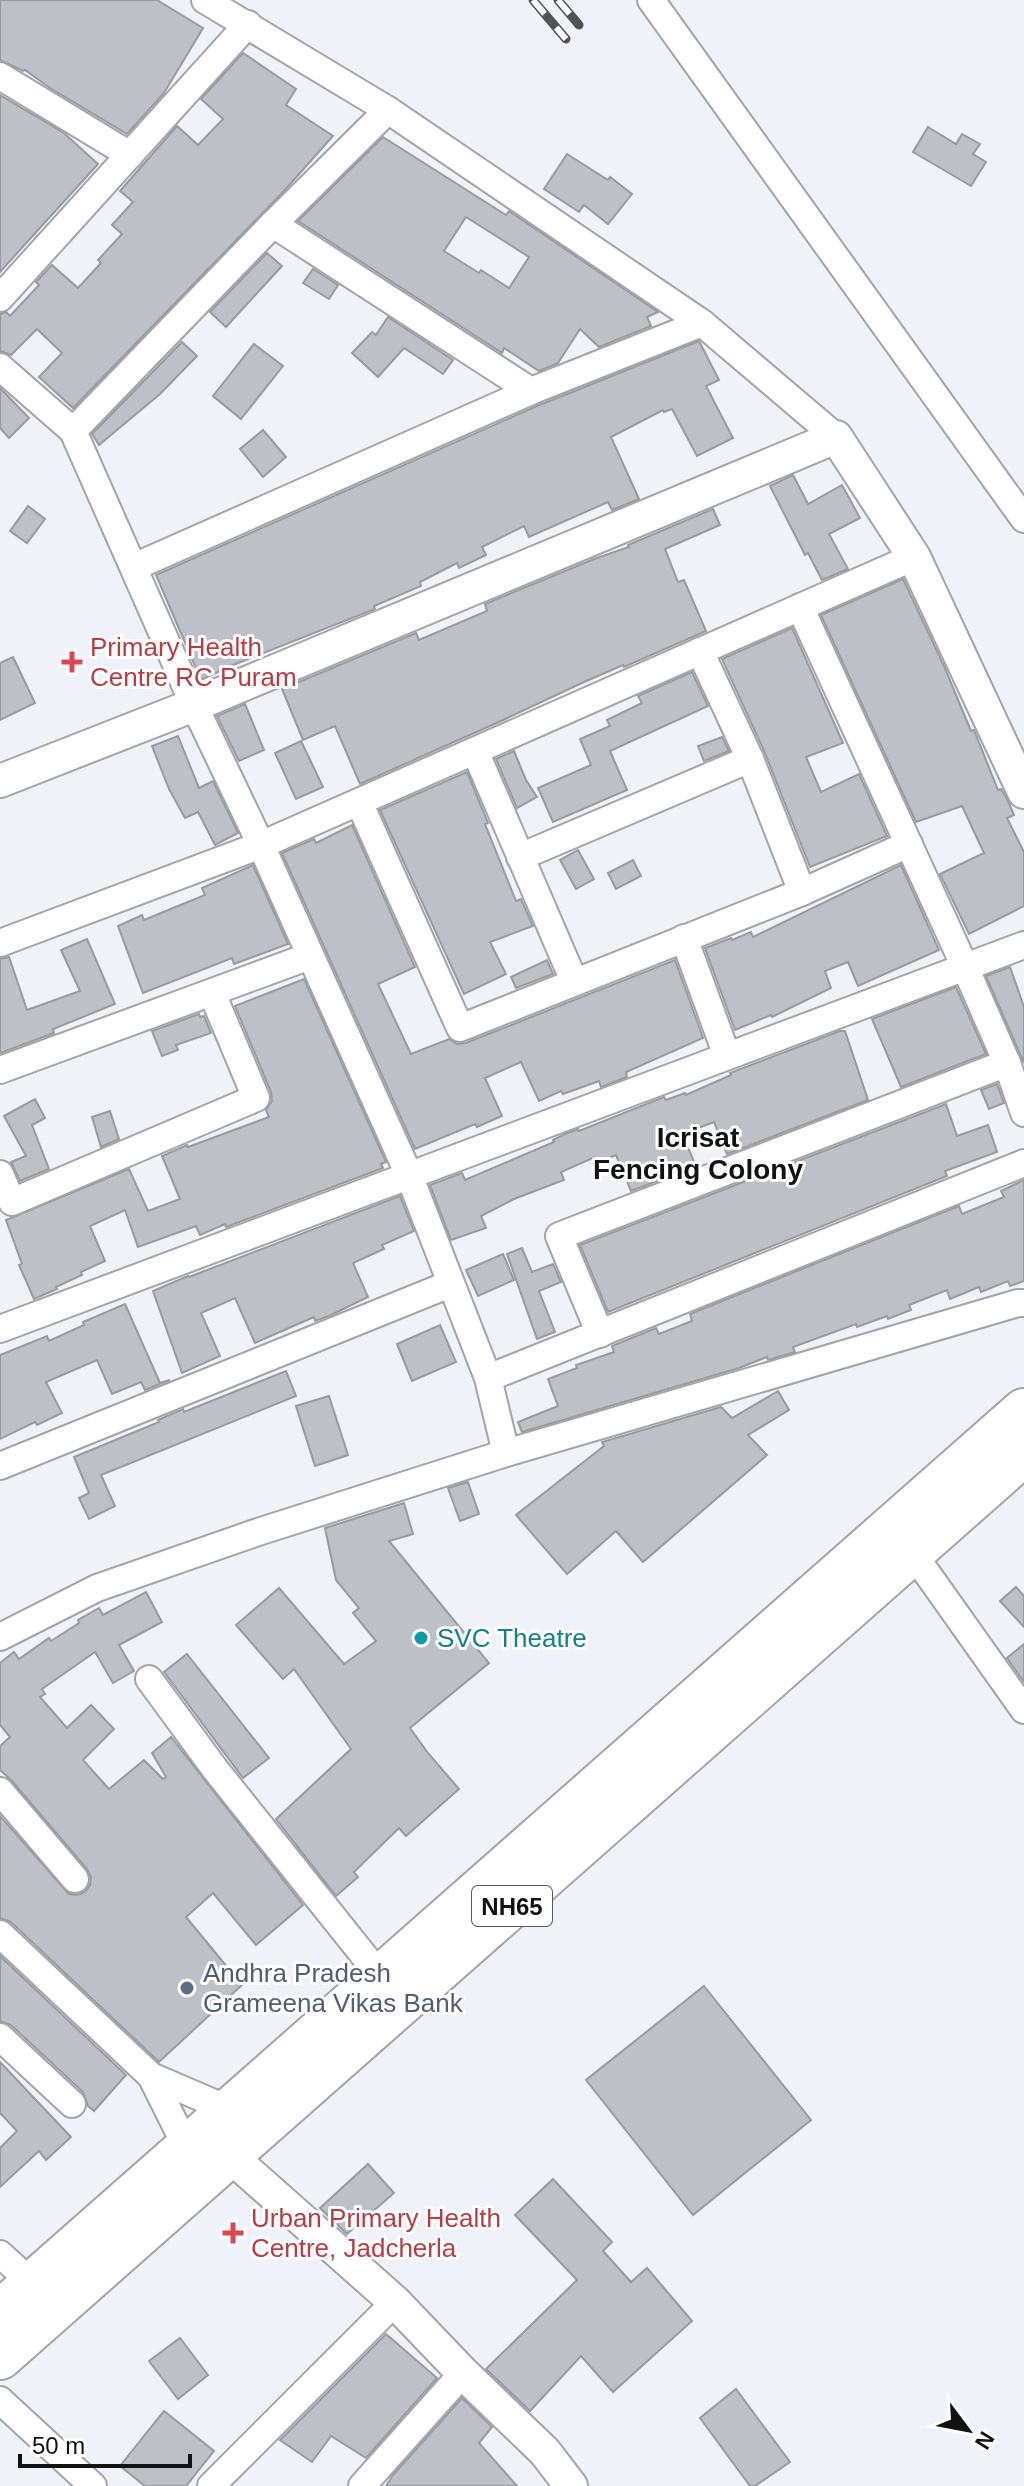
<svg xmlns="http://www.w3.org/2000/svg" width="1024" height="2486" font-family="Helvetica,sans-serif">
	<rect width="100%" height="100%" fill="#eff2f9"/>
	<g fill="#bdc0c6" stroke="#989aa0" stroke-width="2" fill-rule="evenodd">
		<polygon points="0,0 157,0 203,28 164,93 127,134 50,88 25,70 23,71 0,60"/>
		<polygon points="243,53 296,89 286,105 333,136 284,191 73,408 39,377 62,353 37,329 11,355 0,351 0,314 6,312 10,316 39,285 36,282 52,265 78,288 101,263 98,260 122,234 112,225 133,202 120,191 177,126 198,145 223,119 201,99"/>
		<polygon points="0,95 64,133 98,164 0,272"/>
		<polygon points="928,127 956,144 962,134 980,144 973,154 986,162 971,186 913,152"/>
		<path d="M383 137 506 215 509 211 658 312 647 317 651 326 599 347 580 329 558 363 539 371 504 348 502 353 298 221ZM466 217 529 257 509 288 481 270 479 273 444 251Z"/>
		<polygon points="567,154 608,180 610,177 632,194 608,224 584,205 579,212 544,189"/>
		<polygon points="267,253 282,266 226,327 210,312"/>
		<polygon points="313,269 338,285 329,299 303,283"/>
		<polygon points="388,317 453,360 443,374 404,348 378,377 352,353 372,332 376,335"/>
		<polygon points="699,341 719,380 706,386 733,438 697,456 672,409 664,412 663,410 611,437 639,499 612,510 608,502 529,537 524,526 482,547 486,555 459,568 457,563 420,582 421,586 374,606 375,609 233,665 201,680 156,575 537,406"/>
		<polygon points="182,342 197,356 160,394 99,445 92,434"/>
		<polygon points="254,344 283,366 241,419 213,396"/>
		<polygon points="0,388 29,418 9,438 0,428"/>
		<polygon points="263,430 286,457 263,477 240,449"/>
		<polygon points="793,475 808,504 842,485 860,518 829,534 848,569 822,580 808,553 805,555 770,486"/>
		<polygon points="28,506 45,519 27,543 10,531"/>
		<polygon points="713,509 720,525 665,549 678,582 684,580 706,631 624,667 623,665 584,682 501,721 360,784 335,726 303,740 282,689 416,633 419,640 487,611 485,604 594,559 629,547 628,545"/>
		<polygon points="903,579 944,666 971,731 974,730 998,790 1001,789 1008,801 1014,815 1007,818 1024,852 1024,906 969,934 940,874 984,853 962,806 916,822 821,615"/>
		<polygon points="792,628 843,743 806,757 821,792 859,774 887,836 810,867 765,753 722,659"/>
		<polygon points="13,657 35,703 0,720 0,663"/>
		<polygon points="692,672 708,706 610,751 627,790 553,822 538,788 591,765 580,739 610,726 607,720 642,703 638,696"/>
		<polygon points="245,704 264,750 239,761 217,716"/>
		<polygon points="178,736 199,788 213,781 238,833 215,845 198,812 185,818 169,789 152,746"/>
		<polygon points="722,737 729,751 704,761 698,746"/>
		<polygon points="301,741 323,787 296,799 275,753"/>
		<polygon points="514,751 526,780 537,797 517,808 496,759"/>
		<polygon points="467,772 488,823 485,824 516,901 521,899 533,926 490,942 506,974 464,994 380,810"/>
		<polygon points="352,825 415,967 378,984 411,1054 449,1039 457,1044 466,1043 675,960 703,1038 626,1072 627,1077 601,1087 599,1081 563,1094 561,1091 539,1101 521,1062 485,1078 502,1116 477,1127 475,1124 415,1149 282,853 314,839 316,843"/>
		<polygon points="578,850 594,879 576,889 560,860"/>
		<polygon points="633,860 641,876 616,889 608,873"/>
		<polygon points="253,865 288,944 234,964 232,958 143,993 118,926 142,915 144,920 205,895 202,888"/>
		<polygon points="901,865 939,950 858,986 848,962 825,971 831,988 772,1017 771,1015 735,1030 705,948 731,938 732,940 751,932 753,937"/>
		<polygon points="87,939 115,1004 53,1029 54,1033 0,1053 0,959 9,957 27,1010 80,991 61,950"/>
		<polygon points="547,960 553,974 516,988 511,977"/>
		<polygon points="1010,967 1024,1007 1024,1063 986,976"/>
		<polygon points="304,979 386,1162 381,1164 383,1168 226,1227 225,1224 200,1235 196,1226 138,1247 125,1210 90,1226 105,1261 81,1272 82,1275 56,1287 57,1289 34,1299 19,1265 22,1264 6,1220 129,1169 148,1211 180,1199 162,1156 187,1145 188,1147 269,1117 266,1110 272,1101 271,1092 235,1006"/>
		<polygon points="956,987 986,1054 901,1087 872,1019"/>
		<polygon points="199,1014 200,1017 204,1016 211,1033 176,1045 178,1050 162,1056 152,1031"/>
		<polygon points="840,1031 845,1031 868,1100 727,1154 714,1122 682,1134 696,1166 631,1191 616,1155 597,1163 595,1157 561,1172 564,1180 514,1199 481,1216 486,1228 451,1240 430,1185 462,1173 465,1180 554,1142 553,1140 565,1134 578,1129 579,1131 664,1097 666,1100 685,1093 686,1095 731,1075 730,1073"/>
		<polygon points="997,1084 1004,1103 989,1109 981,1090"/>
		<polygon points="35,1099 45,1118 32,1125 49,1169 20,1181 11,1162 26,1156 4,1116"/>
		<polygon points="946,1104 957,1136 988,1125 997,1152 945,1171 947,1176 608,1312 580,1245"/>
		<polygon points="110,1111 119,1139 101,1147 92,1117"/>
		<polygon points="1024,1180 1024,1281 1010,1286 1008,1281 981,1292 979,1287 950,1299 947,1290 909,1305 911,1310 888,1319 887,1316 857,1327 856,1324 793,1347 795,1352 768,1360 767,1357 739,1368 522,1432 518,1422 558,1406 548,1379 577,1368 576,1365 614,1352 612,1346 656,1328 659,1334 692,1321 690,1314 959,1206 962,1214 1004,1197 1001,1191"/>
		<polygon points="400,1196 414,1231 382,1245 384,1249 353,1263 368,1297 329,1316 315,1321 314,1317 255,1343 235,1298 201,1313 220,1356 182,1373 153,1291 188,1276 189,1277"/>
		<polygon points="522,1248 532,1272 553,1264 561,1282 539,1291 555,1332 537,1339 507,1254"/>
		<polygon points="503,1254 514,1280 478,1296 466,1270"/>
		<polygon points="125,1304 160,1383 170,1380 145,1390 141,1382 112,1394 97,1360 46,1382 62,1413 37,1425 35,1422 0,1439 0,1355 47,1336 49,1341 84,1325 83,1322"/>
		<polygon points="440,1325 456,1362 412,1381 397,1344"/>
		<polygon points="286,1371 296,1396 101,1475 115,1506 89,1519 79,1498 89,1493 74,1457 159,1422 158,1420 183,1409 184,1412"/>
		<polygon points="778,1391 789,1410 748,1435 767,1455 643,1562 616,1531 567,1574 516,1515 604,1446 602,1442 721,1407 732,1418"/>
		<polygon points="329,1396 348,1455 315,1466 296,1406"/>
		<polygon points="468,1482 479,1514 460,1521 448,1488"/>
		<polygon points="404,1503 413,1534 389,1541 489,1663 410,1728 428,1753 459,1789 406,1836 399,1828 354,1872 358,1877 336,1896 276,1819 351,1749 294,1669 283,1679 236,1625 279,1588 344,1664 376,1641 353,1613 359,1608 336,1580 325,1528"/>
		<polygon points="1016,1587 1024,1596 1024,1627 1000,1601"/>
		<polygon points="146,1592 162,1622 119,1645 134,1671 113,1683 95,1652 42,1689 45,1694 40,1697 67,1728 91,1705 114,1729 83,1760 109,1789 144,1760 163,1779 166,1777 152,1753 171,1737 303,1905 256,1945 213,1893 186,1917 242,1985 159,2062 11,1922 0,1918 0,1816 69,1894 77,1895 85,1892 90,1885 91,1877 87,1869 12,1781 0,1770 0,1746 10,1737 0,1725 0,1663 14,1652 19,1659 49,1638 51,1641 79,1623 78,1620 99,1608 103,1615"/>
		<polygon points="1024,1644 1024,1682 1007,1658"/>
		<polygon points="187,1654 269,1758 243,1778 164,1672"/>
		<polygon points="0,1956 126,2075 94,2111 88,2106 83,2092 11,2025 0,2021"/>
		<polygon points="704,1986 811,2120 693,2215 586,2080"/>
		<polygon points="0,2062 71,2137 46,2160 39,2151 0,2187 0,2148 17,2131 0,2113"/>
		<polygon points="368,2164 394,2193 347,2234 320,2208"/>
		<polygon points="553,2179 612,2242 603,2251 631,2282 647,2268 692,2321 613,2392 581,2356 530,2411 486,2369 577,2280 515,2215"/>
		<polygon points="386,2334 437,2378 366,2458 331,2436 312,2462 280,2440"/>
		<polygon points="180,2338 208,2375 178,2399 149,2361"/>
		<polygon points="736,2389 790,2462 755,2486 750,2486 700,2418"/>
		<polygon points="462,2398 492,2427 479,2443 517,2486 386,2486 393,2475"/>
		<polygon points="164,2411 214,2451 186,2486 145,2486 120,2466"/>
	</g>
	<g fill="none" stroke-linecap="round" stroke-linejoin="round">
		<defs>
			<g id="minor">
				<polyline points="205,0 388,110 702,323 836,437"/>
				<polyline points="651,0 1024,519"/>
				<polyline points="0,76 130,155"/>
				<polyline points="388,110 273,224 73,431 194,705 261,845 409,1175 488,1378 506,1453"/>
				<polyline points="273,224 531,391"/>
				<polyline points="0,298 248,24"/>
				<polyline points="0,367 73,431"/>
				<polyline points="134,567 531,391 702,323"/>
				<polyline points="800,607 965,967 1007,1063 1024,1113"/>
				<polyline points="700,651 750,759 802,892"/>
				<polyline points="475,751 574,981"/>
				<polyline points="359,802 460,1028 802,892 909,844"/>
				<polyline points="520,857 750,759"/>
				<polyline points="684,938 727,1056"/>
				<polyline points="0,943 261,845 914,557"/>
				<polyline points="0,1070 310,956"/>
				<polyline points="0,1174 12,1202 256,1098 212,993"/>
				<polyline points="0,1329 1024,945"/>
				<polyline points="600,1334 559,1236 1007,1063"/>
				<polyline points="488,1378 1024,1163"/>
				<polyline points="0,1466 450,1284"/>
				<polyline points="912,1552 1024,1710"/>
				<polyline points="0,1637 97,1588 258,1532 506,1453 1018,1303 1024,1303"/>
				<polyline points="149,1679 215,1769 381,1977"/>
				<polyline points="0,1791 75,1879"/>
				<polyline points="0,1934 151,2076 230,2110"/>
				<polyline points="0,2037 72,2104"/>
				<polyline points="151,2076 187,2148"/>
				<polyline points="0,2254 33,2284"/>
				<polyline points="0,2400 93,2486"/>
				<polyline points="211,2486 395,2302"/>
				<polyline points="362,2486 463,2373"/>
			</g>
			<g id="tertiary">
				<polyline points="0,781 194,705 836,437 914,557 1024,792"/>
				<polyline points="230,2156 395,2302 463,2373 545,2452 571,2486"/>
			</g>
			<g id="trunk">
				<polyline points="0,2313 1024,1411"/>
				<polyline points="0,2357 1024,1453"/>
			</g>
		</defs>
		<use href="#minor" stroke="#a2a4aa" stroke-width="30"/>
		<use href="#tertiary" stroke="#a2a4aa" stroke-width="36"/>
		<use href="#trunk" stroke="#a2a4aa" stroke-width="48"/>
		<use href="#minor" stroke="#fff" stroke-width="26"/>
		<use href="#tertiary" stroke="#fff" stroke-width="32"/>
		<use href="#trunk" stroke="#fff" stroke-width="44"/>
		<defs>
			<g id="rail">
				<polyline points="533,0 566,39"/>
				<polyline points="558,0 579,25"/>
			</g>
		</defs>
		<use href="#rail" stroke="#525357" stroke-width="9"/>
		<use href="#rail" stroke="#fff" stroke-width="6" stroke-dasharray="18" stroke-linecap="butt"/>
	</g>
	<g fill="#e0444e" stroke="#fff" stroke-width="3">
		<path d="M68 650h8v8h8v8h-8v8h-8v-8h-8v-8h8z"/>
		<path d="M229 2221h8v8h8v8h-8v8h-8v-8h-8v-8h8z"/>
	</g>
	<circle fill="#0f9aa8" stroke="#fff" stroke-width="3" cx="421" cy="1638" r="8"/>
	<circle fill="#5c6f8a" stroke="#fff" stroke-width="3" cx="187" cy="1988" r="8"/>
	<g text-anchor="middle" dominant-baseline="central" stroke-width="6" stroke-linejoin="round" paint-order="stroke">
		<rect fill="#fff" stroke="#58595a" stroke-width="2" x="472" y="1886" width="80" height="40" rx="6"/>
		<g font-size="24" font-weight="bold" fill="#111214">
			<text x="512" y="1906">NH65</text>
		</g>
		<g font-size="26" fill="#be3a42" stroke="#fff" text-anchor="start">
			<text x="90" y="647">Primary Health<tspan x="90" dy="30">Centre RC Puram</tspan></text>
			<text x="251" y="2218">Urban Primary Health<tspan x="251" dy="30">Centre, Jadcherla</tspan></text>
		</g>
		<g font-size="26" fill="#0d838f" stroke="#fff" text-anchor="start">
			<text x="437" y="1638">SVC Theatre</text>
		</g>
		<g font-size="26" fill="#4e5e75" stroke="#fff" text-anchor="start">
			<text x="203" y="1973">Andhra Pradesh<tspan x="203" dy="30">Grameena Vikas Bank</tspan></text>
		</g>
		<g font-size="28" font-weight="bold" fill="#111214" stroke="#fff">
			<text x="698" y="1137">Icrisat<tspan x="698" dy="32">Fencing Colony</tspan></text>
		</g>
	</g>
	<g transform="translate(968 2430) rotate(122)" stroke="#ffffff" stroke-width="6" paint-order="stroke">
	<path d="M0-6L14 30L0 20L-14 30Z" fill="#111214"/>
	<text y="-12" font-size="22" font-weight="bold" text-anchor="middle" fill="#111214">N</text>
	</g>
	<path d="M20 2454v12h170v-12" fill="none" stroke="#111214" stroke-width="4"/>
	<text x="32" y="2454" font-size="24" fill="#111214" stroke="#ffffff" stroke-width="6" paint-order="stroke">50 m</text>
</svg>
